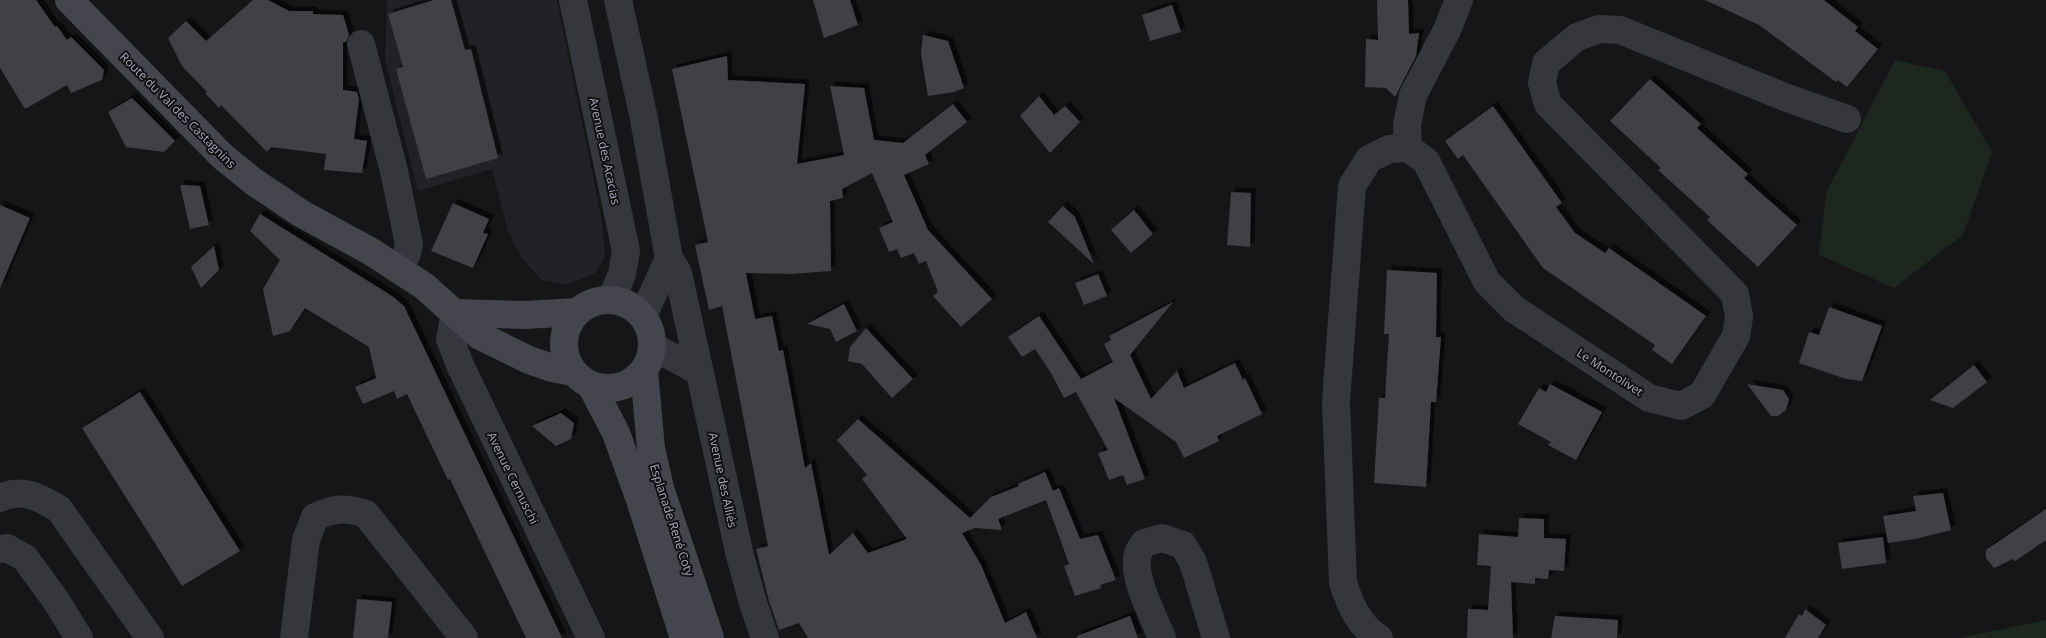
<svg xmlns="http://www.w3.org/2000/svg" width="2046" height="638" font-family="'Open Sans',sans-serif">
	<defs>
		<filter id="shadow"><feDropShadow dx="4.5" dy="-4.5" stdDeviation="0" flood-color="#0009"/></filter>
	</defs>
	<rect width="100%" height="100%" fill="#161518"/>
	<polygon fill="#222125" points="387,0 557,0 602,221 605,257 595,274 565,285 541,280 521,257 508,231 492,169 418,191 385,60"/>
	<g fill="#1d261f">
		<polygon points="1895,60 1945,71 1992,152 1963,235 1894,288 1819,255 1826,193"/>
		<polygon points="2046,620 2046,638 1959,638"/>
	</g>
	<g fill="#403f45" filter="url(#shadow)">
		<polygon points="0,0 36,0 55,27 57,26 67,40 71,37 104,70 102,80 71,93 67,85 25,109 0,68"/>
		<polygon points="253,0 268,0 289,11 313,11 313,14 343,15 349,35 346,42 343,42 343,90 357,92 359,99 354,139 367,141 362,173 324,170 326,154 271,147 267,152 221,105 219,108 205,93 207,92 182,66 168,38 186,21 206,41"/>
		<polygon points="434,0 451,0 465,50 471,49 498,158 426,179 396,69 403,67 388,14"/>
		<polygon points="813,0 850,0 858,25 824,38"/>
		<polygon points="1377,0 1408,0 1409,34 1419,33 1416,56 1395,97 1386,88 1365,87 1366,39 1378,40"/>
		<polygon points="1705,0 1824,0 1858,27 1855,31 1878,49 1847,87 1838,80 1836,82 1759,25"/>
		<polygon points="1172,5 1181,32 1150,41 1142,15"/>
		<polygon points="923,35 948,41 964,88 954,92 928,96 921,54"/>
		<polygon points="727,56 728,80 805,84 797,164 844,155 830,86 864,88 874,140 903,143 953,104 967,122 925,155 929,164 904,175 928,230 992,299 961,327 933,296 938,292 926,261 919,264 914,253 901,258 897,249 889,252 879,228 893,222 872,173 842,189 843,198 830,201 831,271 791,274 746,273 755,319 772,316 779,351 783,350 805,468 811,463 829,555 853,533 868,553 907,539 862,479 867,475 837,440 858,419 970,518 991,497 1019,486 1018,484 1045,472 1053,491 1059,488 1080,539 1098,535 1116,580 1100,585 1101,588 1075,596 1064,566 1069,564 1046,500 998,519 1002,530 975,528 962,533 981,565 1005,623 1026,612 1037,638 808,638 799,623 779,630 769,601 756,549 768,546 722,306 709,310 695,245 708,242 672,69"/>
		<polygon points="1650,79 1701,124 1697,128 1748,174 1744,178 1797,225 1758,267 1707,220 1710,217 1658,170 1661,168 1610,121"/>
		<polygon points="1039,96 1054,115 1065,106 1080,122 1050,153 1020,116"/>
		<polygon points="132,98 175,141 164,152 126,147 108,112"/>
		<polygon points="1493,106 1562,203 1556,207 1575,233 1605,253 1609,248 1706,316 1672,364 1652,350 1655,345 1543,268 1463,155 1458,159 1445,141"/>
		<polygon points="180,185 200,186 209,225 190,229"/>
		<polygon points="1231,192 1251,193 1250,247 1227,245"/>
		<polygon points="453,203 489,219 483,233 488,234 473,268 431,251"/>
		<polygon points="0,205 30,218 0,288"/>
		<polygon points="1063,206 1075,217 1094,264 1048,222"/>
		<polygon points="1134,210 1153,234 1131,253 1111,230"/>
		<polygon points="260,214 392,296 404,306 562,638 526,638 450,479 448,480 407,394 397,399 394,391 363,404 355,387 376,378 369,347 305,308 290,331 273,336 263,289 280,260 250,231"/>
		<polygon points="214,246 219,270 201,288 191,267"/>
		<polygon points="1387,270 1437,273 1436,337 1441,337 1436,402 1431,402 1426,487 1374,483 1379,398 1385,398 1389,334 1384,334"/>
		<polygon points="1098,274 1107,296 1084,305 1075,283"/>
		<polygon points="1173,302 1130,355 1151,399 1177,371 1184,388 1235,363 1243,380 1245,378 1262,414 1217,436 1219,441 1184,458 1176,442 1114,398 1145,479 1127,485 1123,475 1109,480 1098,453 1108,450 1076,392 1064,398 1051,373 1035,349 1022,357 1008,337 1039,316 1081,379 1113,362 1104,344 1111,340 1109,336"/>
		<polygon points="844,304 857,331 836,342 830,329 807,324"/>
		<polygon points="1829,307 1882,326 1862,381 1846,379 1799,363 1809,332 1819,335"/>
		<polygon points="866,328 913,379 892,398 862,364 848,361 850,347"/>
		<polygon points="1974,365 1987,382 1953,408 1930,400"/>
		<polygon points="1550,384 1602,412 1576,460 1548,445 1551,442 1518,424 1539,388 1546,392"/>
		<polygon points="1747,384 1783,390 1789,399 1786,410 1778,416 1771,416"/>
		<polygon points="140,392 240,551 182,586 82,428"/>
		<polygon points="561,413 574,423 571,439 556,446 532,426"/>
		<polygon points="1943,493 1951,530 1915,539 1888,543 1883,516 1916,511 1913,496"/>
		<polygon points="2046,509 2046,540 2015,561 2013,559 1994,568 1986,558 1986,550"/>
		<polygon points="1519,518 1544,519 1544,538 1566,539 1564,571 1549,570 1548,579 1535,578 1535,584 1511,582 1513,638 1467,638 1468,609 1488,610 1491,566 1477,565 1479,534 1518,537"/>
		<polygon points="1883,537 1886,563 1842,569 1838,543"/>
		<polygon points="357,599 392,602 388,638 353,638"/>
		<polygon points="1805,609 1826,625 1818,638 1785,638 1799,614 1802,616"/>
		<polygon points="1130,616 1138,638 1077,638 1077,636"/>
		<polygon points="1555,616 1618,620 1617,638 1551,638"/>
	</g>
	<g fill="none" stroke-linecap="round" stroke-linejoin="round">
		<g stroke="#36363d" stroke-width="28">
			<polyline points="573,0 626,251 622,274 611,300"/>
			<polyline points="618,0 643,114 669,258 678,273 740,556 754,606 765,638"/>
			<polyline points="361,44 394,171 409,244 407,253 399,270"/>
			<polyline points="1408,148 1407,125 1413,95 1447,30 1459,0"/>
			<polyline points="455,313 450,339 460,365 591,638"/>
			<polyline points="643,316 669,258"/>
			<polyline points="652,346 700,372"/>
			<path d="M0 498C21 487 41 498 59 509L150 638"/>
			<polyline points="0,549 7,548 25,558 57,602 79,638"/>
			<path d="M294 638 306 540 315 517C335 508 345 507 366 514L464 638"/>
			<path d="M1162 638C1154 617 1131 576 1138 554 1139 550 1142 546 1144 543L1162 538 1183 545 1193 562 1216 638"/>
			<path d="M1379 638C1359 626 1350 604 1343 583L1336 401 1352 186 1369 159 1389 149 1408 148 1426 161 1487 282 1514 309 1649 398 1681 406 1702 395 1736 336 1739 317 1735 294 1548 104 1542 83 1546 63 1577 37 1599 29 1620 30 1787 98 1847 119"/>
		</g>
		<g stroke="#44454d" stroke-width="28">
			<polyline points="69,0 222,156 254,182 302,214 370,251 424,286 480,336 529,360 552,368 573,372"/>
			<circle cx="608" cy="344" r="44"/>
			<polyline points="455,313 524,315 577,312"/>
			<polyline points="644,371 651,448 660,488 710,638"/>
			<polyline points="591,385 616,433 640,500 684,638"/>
		</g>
	</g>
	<g text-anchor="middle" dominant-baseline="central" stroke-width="4" stroke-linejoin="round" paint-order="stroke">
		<g font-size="12" fill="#a6aab9" stroke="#111013">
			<text transform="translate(178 110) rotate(45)">Route du Val des Castagnins</text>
			<text transform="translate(605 151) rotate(78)">Avenue des Acacias</text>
			<text transform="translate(1610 372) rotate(33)">Le Montolivet</text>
			<text transform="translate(513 478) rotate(64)">Avenue Cernuschi</text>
			<text transform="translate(723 480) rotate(78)">Avenue des Alliés</text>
			<text transform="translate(672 520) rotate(72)">Esplanade René Coty</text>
		</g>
	</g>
</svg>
